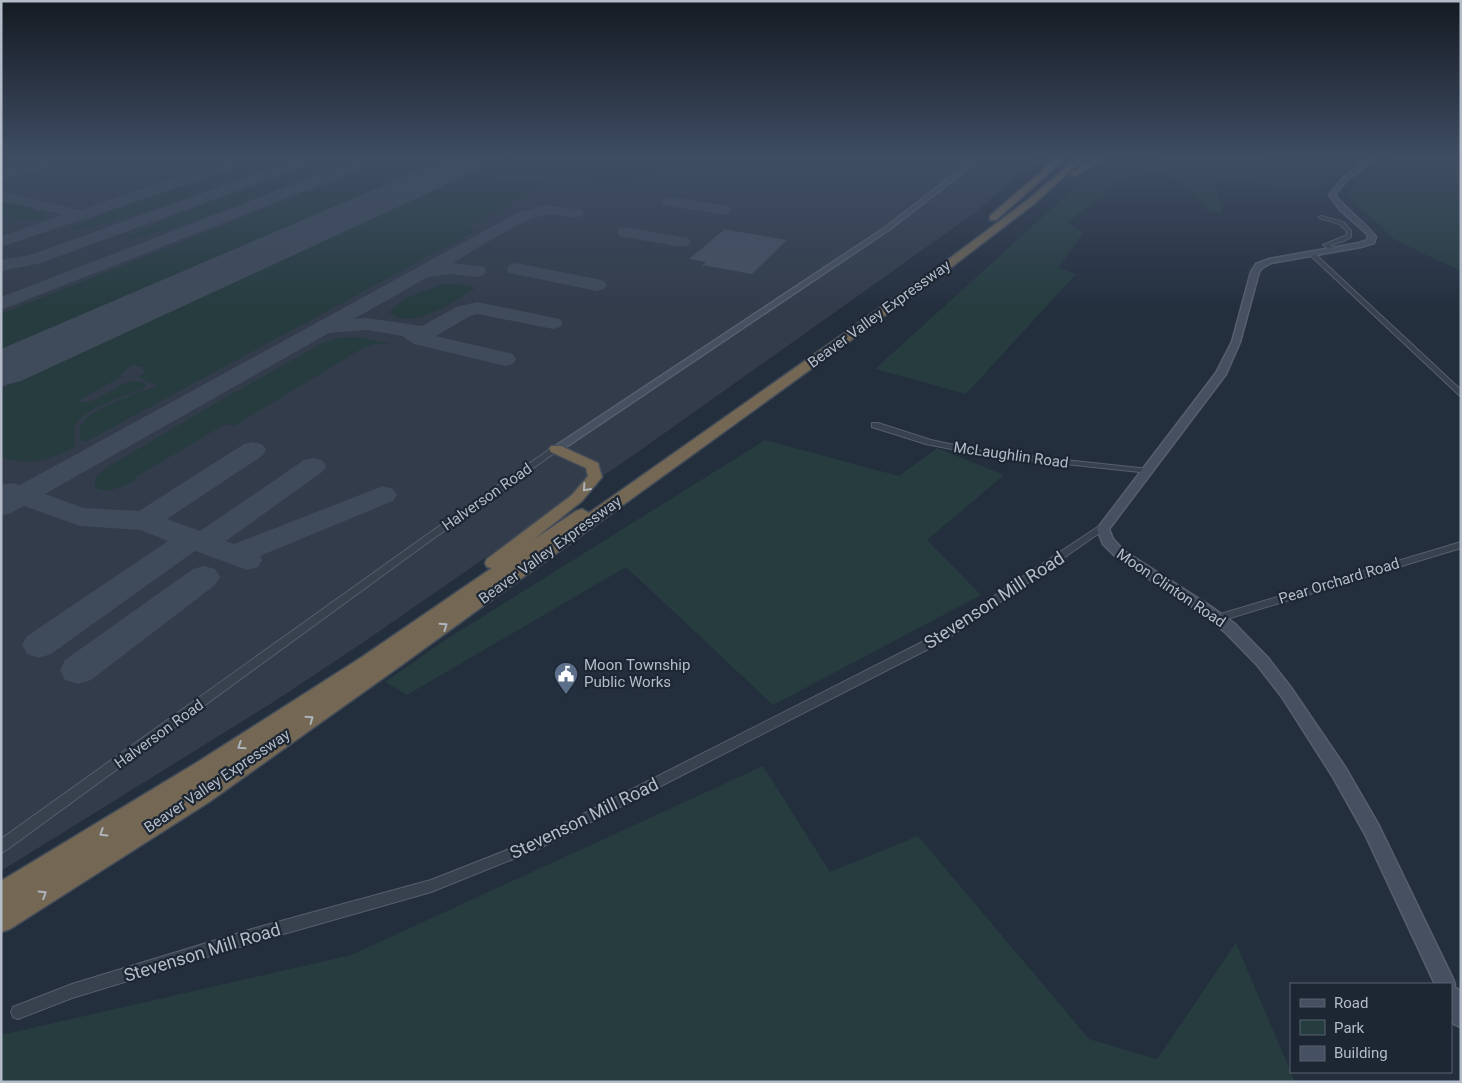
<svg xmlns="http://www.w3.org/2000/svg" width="1462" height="1083" font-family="Roboto,sans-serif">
	<rect width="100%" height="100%" fill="#242f3e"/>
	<polygon fill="#323c4b" points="1,157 1039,157 976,212 645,447 371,637 275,701 1,871"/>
	<g fill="#263c3f">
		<polygon points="396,157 450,157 1,349 1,314"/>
		<path d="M506 157H534L504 171 494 178 535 181 546 184 473 223 469 227 475 231 85 442 80 439V427C92 405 135 395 157 386L138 377 147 371 142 369 143 367 132 365 121 374 122 376 78 401C100 409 120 373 145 383L146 386 141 390C121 397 83 408 74 428L75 447C51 460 28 466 1 457V389Z"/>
		<path d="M537 157H676C645 179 626 194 586 188L590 179 585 178V176L573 173 546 176 534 173 528 175H505L508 170Z"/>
		<path d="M1159 157H1266L1260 165 1326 181 1318 192 1214 179 1223 213 1210 212C1184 180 1183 175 1141 170Z"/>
		<polygon points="1393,157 1461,157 1461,271 1395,240 1348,196"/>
		<path d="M262 162 266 165C246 179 95 231 74 229 85 217 240 164 262 162Z"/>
		<path d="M304 168 313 171C301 183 141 242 125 240L130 235 189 210Z"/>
		<polygon points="1131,172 1067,223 1083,233 1058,268 1076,274 966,394 875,369 1089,175"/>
		<polygon points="1,202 25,207 49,217 28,220 1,216"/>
		<path d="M444 284 467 285 476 288C457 299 411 333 389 312L408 297Z"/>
		<path d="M357 337 390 344H375L361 349 234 426 225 424 134 478 135 480C125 486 105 495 95 487V478L103 470 216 403 323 343 339 338Z"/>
		<polygon points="765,440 899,476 937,448 1004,475 927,540 981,595 773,705 626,567 407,695 385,682 445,640"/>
		<polygon points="763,766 830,872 918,836 1089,1039 1157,1059 1236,943 1295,1082 1,1082 1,1035 351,955"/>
	</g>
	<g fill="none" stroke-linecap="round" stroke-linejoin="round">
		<g fill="#3f4a5a" fill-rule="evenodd">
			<polygon points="52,157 74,157 72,160 1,180 1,171"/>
			<polygon points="239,157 260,157 258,160 1,247 1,236 63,215 1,201 1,191 80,210"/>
			<polygon points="303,157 323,157 321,160 41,263 1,271 1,260 30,255"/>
			<polygon points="365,157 385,157 383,160 1,310 1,297"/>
			<polygon points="670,197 723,205 729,207 731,210 729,213 723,215 664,205 662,202 664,199"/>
			<path d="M546 205 582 210 584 213 582 216C570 219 558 214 547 215 525 216 474 251 453 263L484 267 486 271 484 275 477 277 451 274 428 277 354 319 367 318 422 326 456 307 477 302 560 319 563 323 560 327 553 329 477 314 470 316 436 336 513 354 516 359 513 364 505 366 414 344 402 336 367 330 329 333 45 494 84 508 139 511 244 444 253 442 262 444 266 450 262 456 167 519 200 531 304 460 313 458 322 460 326 466 322 472 226 541 234 544 383 486 393 489 397 495 393 501 260 556 262 560 258 567 247 570 195 551 51 654 39 658 27 654 22 645 27 636 168 541 140 530 80 526 24 506 11 513 1 516V485L11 483 20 485 517 213Z"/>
			<polygon points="625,227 682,237 688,238 691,242 688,246 682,247 619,236 617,232 619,228"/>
			<polygon points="516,263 597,279 604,281 607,285 604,289 597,291 509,273 507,269 509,265"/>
			<polygon points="204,566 215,569 220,577 215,585 91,680 78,684 65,680 60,670 65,660 193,569"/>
		</g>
		<polygon fill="#3f4a5a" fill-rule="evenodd" points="450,157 496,157 491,164 21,381 1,386 1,349"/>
	</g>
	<polygon fill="#455162" points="725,229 740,232 787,240 752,274 702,265 706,262 689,259"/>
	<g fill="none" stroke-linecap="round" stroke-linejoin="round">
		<defs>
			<g id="street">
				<polygon points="1321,216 1343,222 1351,231 1351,237 1344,241 1330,245 1335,249 1335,251 1331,251 1323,245 1347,235 1347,231 1339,224 1319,218 1319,217"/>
				<polygon points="1310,253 1314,253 1461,390 1461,396 1459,395 1310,255"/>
				<polygon points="872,423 878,423 931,440 982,451 1149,469 1153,471 1149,473 982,455 926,444 872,427"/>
				<polygon points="553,447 556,447 560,449 434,538 5,851 1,853 1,839 428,534"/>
				<polygon points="1105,522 1109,525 1108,527 944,641 538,849 431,892 259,941 72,998 18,1019 13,1017 11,1012 13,1007 72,984 259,927 431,880 530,841 936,635"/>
				<polygon points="1461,542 1461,548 1217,622 1214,620 1212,618 1214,616"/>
			</g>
			<g id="secondary">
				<polygon points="976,157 983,157 890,229 560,451 556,452 551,449 886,227"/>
				<path d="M1372 157H1379L1347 180 1335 195C1347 211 1364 221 1376 237L1374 243 1361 247 1271 263 1262 268 1259 272 1240 342 1226 374 1109 529 1113 539 1124 551 1210 606 1235 624 1268 658 1292 689 1345 767 1378 824 1452 977 1455 984 1454 987 1458 989 1461 994V1027L1454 1024 1451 1018V984H1435L1366 836 1333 777 1282 697 1258 666 1225 632 1200 612 1116 557 1103 544 1097 529 1216 373 1232 342 1251 272 1256 264 1269 259 1359 243 1368 240 1367 234 1341 211 1329 195 1343 178Z"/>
			</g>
			<g id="highway">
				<polygon points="1058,157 1067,157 996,220 990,220 990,216"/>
				<polygon points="1078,157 1086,157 1035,203 945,272 403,664 209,802 10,929 1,932 1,881 196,763 362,657 492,568 487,567 485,563 487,559 572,495 588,476 586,468 551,452 549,449 551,446 561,446 598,463 602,477 582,501 533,540 576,511 582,509 589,513 937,268 1029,199"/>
				<polygon points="1097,157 1106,157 1076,176 1069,174"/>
			</g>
		</defs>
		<use href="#street" stroke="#565f6c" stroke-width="2"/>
		<use href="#secondary" stroke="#565f6c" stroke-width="3"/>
		<use href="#highway" stroke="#434c59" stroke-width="3"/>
		<use href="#street" fill="#38414e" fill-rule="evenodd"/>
		<use href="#secondary" fill="#465061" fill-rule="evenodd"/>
		<use href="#highway" fill="#746855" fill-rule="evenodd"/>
	</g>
	<defs><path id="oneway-chevron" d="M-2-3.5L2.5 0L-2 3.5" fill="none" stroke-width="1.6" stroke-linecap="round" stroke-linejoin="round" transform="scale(1.25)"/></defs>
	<g stroke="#aeb4bd">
		<use href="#oneway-chevron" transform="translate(586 488) rotate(132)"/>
		<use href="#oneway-chevron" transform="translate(444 626) rotate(-35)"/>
		<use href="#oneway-chevron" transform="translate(310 719) rotate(-35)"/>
		<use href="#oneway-chevron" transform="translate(241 746) rotate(147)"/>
		<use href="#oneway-chevron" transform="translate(103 833) rotate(148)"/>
		<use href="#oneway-chevron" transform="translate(43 894) rotate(-32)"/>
	</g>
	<linearGradient id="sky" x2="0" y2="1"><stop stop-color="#141a22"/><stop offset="0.51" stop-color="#3f4d63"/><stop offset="1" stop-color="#3f4d63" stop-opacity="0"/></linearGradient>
	<rect width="1462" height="309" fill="url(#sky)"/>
	<defs>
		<symbol id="civic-pin" viewBox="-11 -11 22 30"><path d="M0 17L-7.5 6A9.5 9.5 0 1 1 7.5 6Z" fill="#5c6f8a" stroke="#1d2633"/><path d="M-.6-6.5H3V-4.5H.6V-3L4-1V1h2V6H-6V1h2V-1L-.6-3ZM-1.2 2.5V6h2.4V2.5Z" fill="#fff"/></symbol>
	</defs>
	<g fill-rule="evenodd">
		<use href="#civic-pin" x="552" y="660" width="28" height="38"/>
	</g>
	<g text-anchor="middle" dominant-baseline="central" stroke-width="4.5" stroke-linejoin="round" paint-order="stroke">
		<g font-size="15" fill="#b4bcc9" stroke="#1d2633">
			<text transform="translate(879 314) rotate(-36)">Beaver Valley Expressway</text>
			<text transform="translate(1011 455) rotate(8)">McLaughlin Road</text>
			<text transform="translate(487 497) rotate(-35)">Halverson Road</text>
			<text transform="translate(550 550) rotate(-36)">Beaver Valley Expressway</text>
			<text transform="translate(1339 581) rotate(-17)">Pear Orchard Road</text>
			<text transform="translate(1171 588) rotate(34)">Moon Clinton Road</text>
			<text transform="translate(159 734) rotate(-36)">Halverson Road</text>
			<text transform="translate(217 781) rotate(-34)">Beaver Valley Expressway</text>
		</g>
		<g font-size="15" fill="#b4bcc9" stroke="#1d2633" text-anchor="start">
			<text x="584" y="665">Moon Township<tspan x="584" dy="17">Public Works</tspan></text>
		</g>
		<g font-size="18" fill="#b4bcc9" stroke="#1d2633">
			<text transform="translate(994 600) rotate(-33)">Stevenson Mill Road</text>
			<text transform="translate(584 818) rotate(-26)">Stevenson Mill Road</text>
			<text transform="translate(202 952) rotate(-17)">Stevenson Mill Road</text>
		</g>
	</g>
	<rect width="1462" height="1083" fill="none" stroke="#b4bcc9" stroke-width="5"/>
	<rect x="1290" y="983" width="162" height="90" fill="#1d2633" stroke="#59626f"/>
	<rect x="1300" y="999" width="25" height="8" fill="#465061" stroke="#59626f"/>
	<text x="1334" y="1008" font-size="15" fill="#b4bcc9">Road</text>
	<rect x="1300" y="1020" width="25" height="15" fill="#263c3f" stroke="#59626f"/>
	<text x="1334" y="1033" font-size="15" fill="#b4bcc9">Park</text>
	<rect x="1300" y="1046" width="25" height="15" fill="#455162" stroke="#59626f"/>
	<text x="1334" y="1058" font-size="15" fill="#b4bcc9">Building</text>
</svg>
